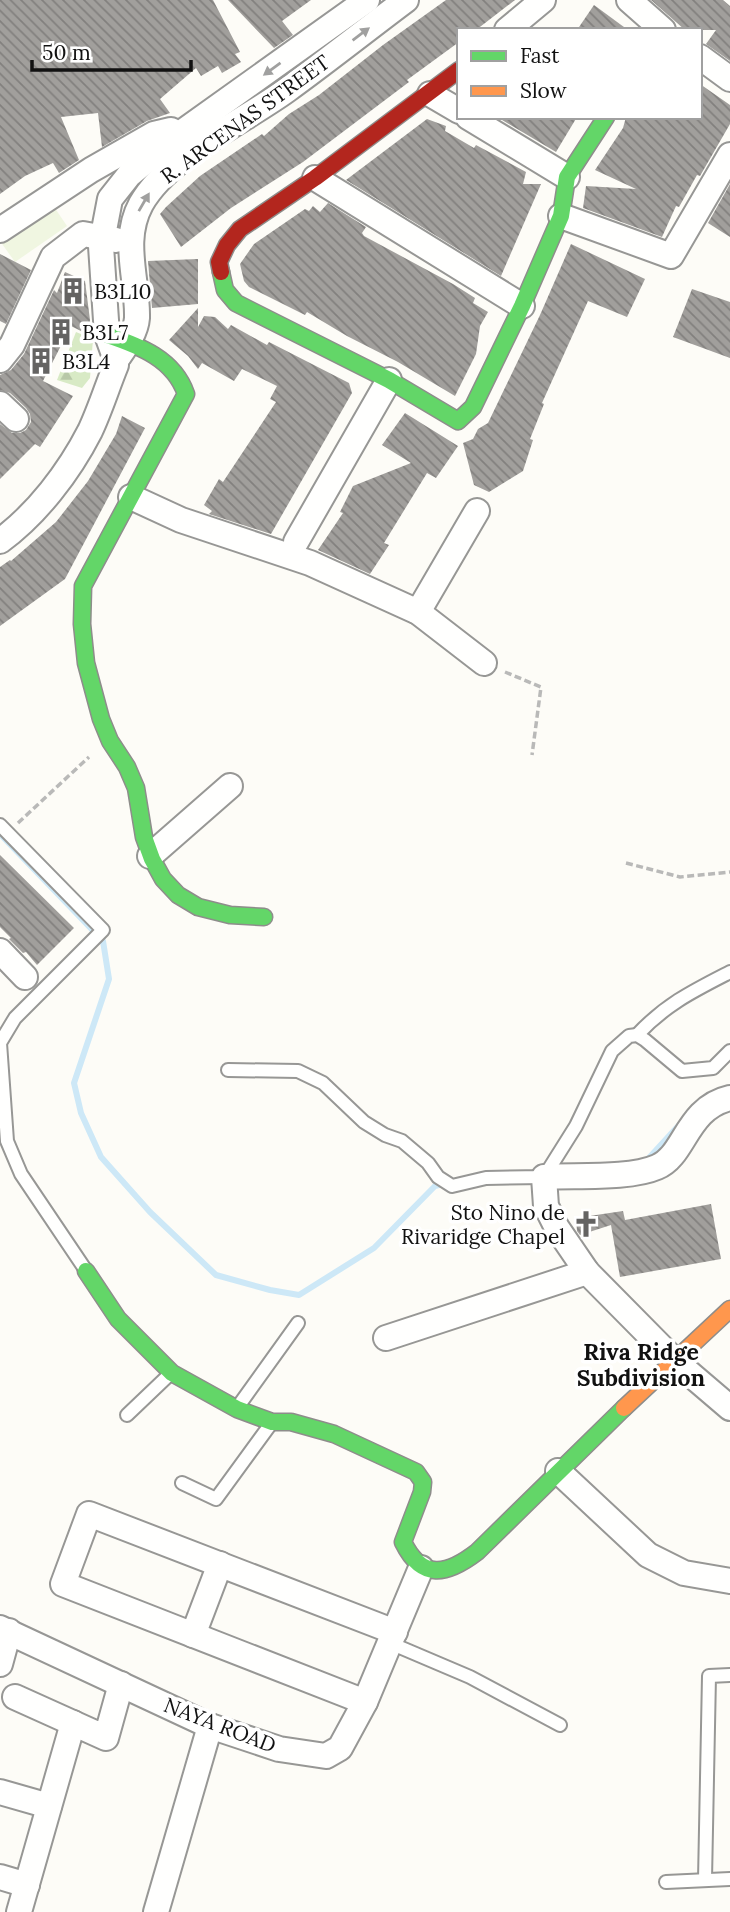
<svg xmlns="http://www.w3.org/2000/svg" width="730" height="1912" font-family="Lora,serif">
	<defs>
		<pattern id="forest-firs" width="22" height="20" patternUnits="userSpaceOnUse" patternTransform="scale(1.75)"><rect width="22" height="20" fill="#d8eac5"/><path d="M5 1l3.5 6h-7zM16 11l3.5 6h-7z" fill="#b8c8a8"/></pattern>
		<pattern id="building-back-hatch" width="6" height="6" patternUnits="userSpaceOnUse" patternTransform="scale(1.75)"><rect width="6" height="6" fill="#a19f9c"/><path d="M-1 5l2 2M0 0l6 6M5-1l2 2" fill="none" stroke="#82807e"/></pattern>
	</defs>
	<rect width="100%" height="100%" fill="#fdfcf7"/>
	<polygon fill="url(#forest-firs)" points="76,332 93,339 90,378 82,388 57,380"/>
	<polygon fill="#f0f6e1" points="48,198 67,226 15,262 0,241"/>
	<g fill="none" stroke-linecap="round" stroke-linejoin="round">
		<g stroke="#cde8f7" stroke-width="6">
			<polyline points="0,834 103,941 109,979 74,1083 81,1113 101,1157 150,1212 216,1275 270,1290 299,1295 374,1248 435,1186 447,1183"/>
			<polyline points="647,1160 680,1124"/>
		</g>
	</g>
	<g fill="url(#building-back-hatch)">
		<polygon points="0,0 213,0 240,52 235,54 241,62 222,73 218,66 201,76 196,68 160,99 170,113 147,121 102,147 98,113 61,117 79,160 59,173 53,163 25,176 0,194"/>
		<polygon points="228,0 311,0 282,21 293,35 274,48"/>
		<polygon points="446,0 515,0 476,30 459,30 459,42 407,80 409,82 303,162 231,208 181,247 160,214 166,207 200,176 262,134 264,136 289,114 319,95 383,45"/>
		<polygon points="651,0 723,0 730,6 730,61 706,44 716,30 685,30"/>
		<polygon points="594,5 628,30 577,30"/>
		<polygon points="700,84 730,105 730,124 700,176 697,175 679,207 676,206 662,237 583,208 586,186 636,189 595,170 623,128 626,117 700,117"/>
		<polygon points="497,117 577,117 556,152"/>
		<polygon points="427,119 446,126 445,131 474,148 476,145 526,172 523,184 541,184 501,276 346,180"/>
		<polygon points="730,184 730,237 708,223"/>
		<polygon points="328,203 366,227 362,233 364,236 453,284 475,298 473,303 488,312 480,326 476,354 455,396 398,362 347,336 307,312 305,315 249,287 244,281 240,264 254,244 305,209 309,211 313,206 320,212"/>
		<polygon points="571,244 645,279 627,317 588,301 542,403 544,404 530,439 533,440 523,471 489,492 474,485 463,443 473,439 478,429 488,423 540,315"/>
		<polygon points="0,254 31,270 6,324 0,321"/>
		<polygon points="198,259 198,304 152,308 148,261"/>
		<polygon points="65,272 85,281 90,320 87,334 71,326 43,381 73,396 40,447 35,444 0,479 0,424 12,433 20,433 26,430 31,422 30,414 26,408 10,393 0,390 0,375 11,370 24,354 54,290 57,293"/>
		<polygon points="692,289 730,302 730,358 673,337"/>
		<polygon points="198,308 198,327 204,316 215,317 228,329 231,325 267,345 269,342 349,383 352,393 271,534 209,514 212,511 204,505 219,479 223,482 276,402 270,399 277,386 242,369 234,381 202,363 198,369 188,356 169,340"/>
		<polygon points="405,413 458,446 436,478 427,473 384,543 389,545 370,574 318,550 343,513 340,512 353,486 411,463 382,445"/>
		<polygon points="122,416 145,428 65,579 0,626 0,567 10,560 11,561 56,522 88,481 116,434"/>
		<polygon points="0,855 74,928 37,965 26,952 23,953 9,939 11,938 0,927"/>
		<polygon points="711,1204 721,1259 620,1277 611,1225 580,1235 577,1231 576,1218 623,1211 625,1220"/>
	</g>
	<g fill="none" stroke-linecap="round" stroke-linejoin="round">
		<defs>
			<g id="lane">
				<polyline points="0,825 103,930 15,1018 0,1043 7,1141 21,1174 85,1269"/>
				<path d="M637 1035C666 1004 693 991 730 972"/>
				<polyline points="228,1070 298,1071 323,1083 364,1122 385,1135 402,1141 428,1163 438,1177 452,1186 486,1178 544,1177 576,1126 612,1051 629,1036 637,1035 645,1040 682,1071 713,1068 730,1051"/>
				<polyline points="237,1408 298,1323"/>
				<polyline points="127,1415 170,1374"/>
				<polyline points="182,1483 216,1499 270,1425"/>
				<polyline points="390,1643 470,1677 560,1725"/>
				<polyline points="705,1880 709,1676 730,1675"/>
				<polyline points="666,1882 730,1879"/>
			</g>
			<g id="street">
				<polyline points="629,0 663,30"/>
				<polyline points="507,30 543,0"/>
				<polyline points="700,57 730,79"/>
				<polyline points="430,94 459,111"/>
				<polyline points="468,117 567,177"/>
				<polyline points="315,178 522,306"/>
				<polyline points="561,216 671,256 730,155"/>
				<polyline points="0,230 91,170 154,134 171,130"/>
				<path d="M119 356C126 346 136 332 137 318 138 279 121 241 141 204 168 156 243 122 287 90 327 61 366 30 406 0"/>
				<polyline points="0,360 12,345 53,257 83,234 116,240"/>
				<polyline points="0,404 16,419"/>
				<polyline points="131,497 181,520 310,563 418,612 484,663"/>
				<path d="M0 541C37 514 69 472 90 431 100 410 107 387 116 365V360L107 335 101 246 110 199 129 175 167 143 367 0"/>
				<polyline points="296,542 389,380"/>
				<polyline points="418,612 477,511"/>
				<polyline points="150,856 230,786"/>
				<polyline points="0,951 25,977"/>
				<path d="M730 1098C686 1108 685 1156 657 1167 630 1179 575 1175 544 1177L546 1206 557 1228 587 1272 675 1361 730 1408"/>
				<polyline points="386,1338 587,1272"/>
				<polyline points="558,1471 648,1555 684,1573 730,1581"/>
				<polyline points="0,1628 210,1726 279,1749 326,1756 340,1748 365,1702 421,1568"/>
				<polyline points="193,1635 220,1564"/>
				<polyline points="0,1664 9,1631"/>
				<polyline points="15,1697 106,1738 121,1684"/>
				<polyline points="365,1702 63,1584 89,1514 395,1632"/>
				<polyline points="0,1792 49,1806"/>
				<polyline points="0,1877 27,1885"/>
				<polyline points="19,1912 73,1723"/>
				<polyline points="156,1912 210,1726"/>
			</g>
			<g id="fast">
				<polyline points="221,272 225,290 236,303 389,380 458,421 473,407 522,306 561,216 567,177 606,117"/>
				<path d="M107 335C140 346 174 359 186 394L83 586 82 624 86 663 101 719 110 741 127 767 136 788 144 837 152 859 163 879 178 895 198 907 230 915 264 917"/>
				<path d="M86 1271 118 1319 172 1373 237 1409 272 1422H291L334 1434 416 1472 423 1482 422 1492 403 1542C422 1581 447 1575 477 1552L624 1408"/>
			</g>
			<polyline id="slow" points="624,1408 730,1309"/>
			<polyline id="jam" points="221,272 219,262 227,245 240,229 315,178 459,70"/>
		</defs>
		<use href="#lane" stroke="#979795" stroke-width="16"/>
		<use href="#street" stroke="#979795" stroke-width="28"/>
		<use href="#fast" stroke="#8e8d8b" stroke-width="19"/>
		<use href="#slow" stroke="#8e8d8b" stroke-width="19"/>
		<use href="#jam" stroke="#8e8d8b" stroke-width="19"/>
		<g stroke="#b9b9b8" stroke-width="3.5" stroke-dasharray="7 3.5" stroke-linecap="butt">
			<polyline points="505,672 541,687 532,755"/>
			<polyline points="18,823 89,757"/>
			<polyline points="626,863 680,877 730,872"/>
		</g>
		<use href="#lane" stroke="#fffffe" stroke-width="12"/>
		<use href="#street" stroke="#fffffe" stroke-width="24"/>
		<use href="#fast" stroke="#63d668" stroke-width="16"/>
		<use href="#slow" stroke="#ff974d" stroke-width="16"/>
		<use href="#jam" stroke="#b3261e" stroke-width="16"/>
	</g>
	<defs><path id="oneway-solid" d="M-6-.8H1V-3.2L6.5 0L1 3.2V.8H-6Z" transform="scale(1.75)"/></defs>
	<g fill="#a0a09f">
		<use href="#oneway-solid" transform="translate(361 34) rotate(-37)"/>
		<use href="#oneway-solid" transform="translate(272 69) rotate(144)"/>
		<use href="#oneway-solid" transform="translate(144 202) rotate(-60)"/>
	</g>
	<defs>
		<symbol id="building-bare" viewBox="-9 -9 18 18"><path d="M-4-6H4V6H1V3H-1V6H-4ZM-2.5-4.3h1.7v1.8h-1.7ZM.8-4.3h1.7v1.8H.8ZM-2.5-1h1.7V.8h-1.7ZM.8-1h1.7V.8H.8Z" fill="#646362" stroke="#fff" stroke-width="2.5" paint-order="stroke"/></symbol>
		<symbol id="church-bare" viewBox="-9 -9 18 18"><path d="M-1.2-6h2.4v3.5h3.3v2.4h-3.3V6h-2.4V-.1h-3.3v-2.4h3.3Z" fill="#646362" stroke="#fff" stroke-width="2.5" paint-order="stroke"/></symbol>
	</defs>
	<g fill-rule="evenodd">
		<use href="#building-bare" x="54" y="272" width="38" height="38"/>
		<use href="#building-bare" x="42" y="313" width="38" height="38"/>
		<use href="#building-bare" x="22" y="342" width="38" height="38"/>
		<use href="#church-bare" x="567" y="1205" width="38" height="38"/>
	</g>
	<g text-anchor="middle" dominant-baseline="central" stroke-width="7" stroke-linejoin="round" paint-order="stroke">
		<g font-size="21" fill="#111" stroke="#fff">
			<text transform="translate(245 119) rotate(-36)">R. ARCENAS STREET</text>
			<text transform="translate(220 1725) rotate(21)">NAYA ROAD</text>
		</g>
		<g font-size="21" fill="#111" stroke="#fff" text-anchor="start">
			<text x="94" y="291">B3L10</text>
			<text x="82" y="332">B3L7</text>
			<text x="62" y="361">B3L4</text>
			<text x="565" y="1212" text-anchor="end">Sto Nino de<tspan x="565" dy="24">Rivaridge Chapel</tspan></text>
		</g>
		<g font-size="23" font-weight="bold" fill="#111" stroke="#fff">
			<text x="641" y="1351">Riva Ridge<tspan x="641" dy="26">Subdivision</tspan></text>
		</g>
	</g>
	<rect x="457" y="28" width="245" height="91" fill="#ffffff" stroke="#a0a0a0" stroke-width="2"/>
	<rect x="471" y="51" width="35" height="10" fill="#63d668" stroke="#a0a0a0" stroke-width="2"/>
	<text x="520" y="63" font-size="21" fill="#111111">Fast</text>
	<rect x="471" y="86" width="35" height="10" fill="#ff974d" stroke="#a0a0a0" stroke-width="2"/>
	<text x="520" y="98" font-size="21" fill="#111111">Slow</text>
	<path d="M32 60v10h159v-10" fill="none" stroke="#111111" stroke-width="3.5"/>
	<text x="42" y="60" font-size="21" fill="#111111" stroke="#ffffff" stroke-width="5" paint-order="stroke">50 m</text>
</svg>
